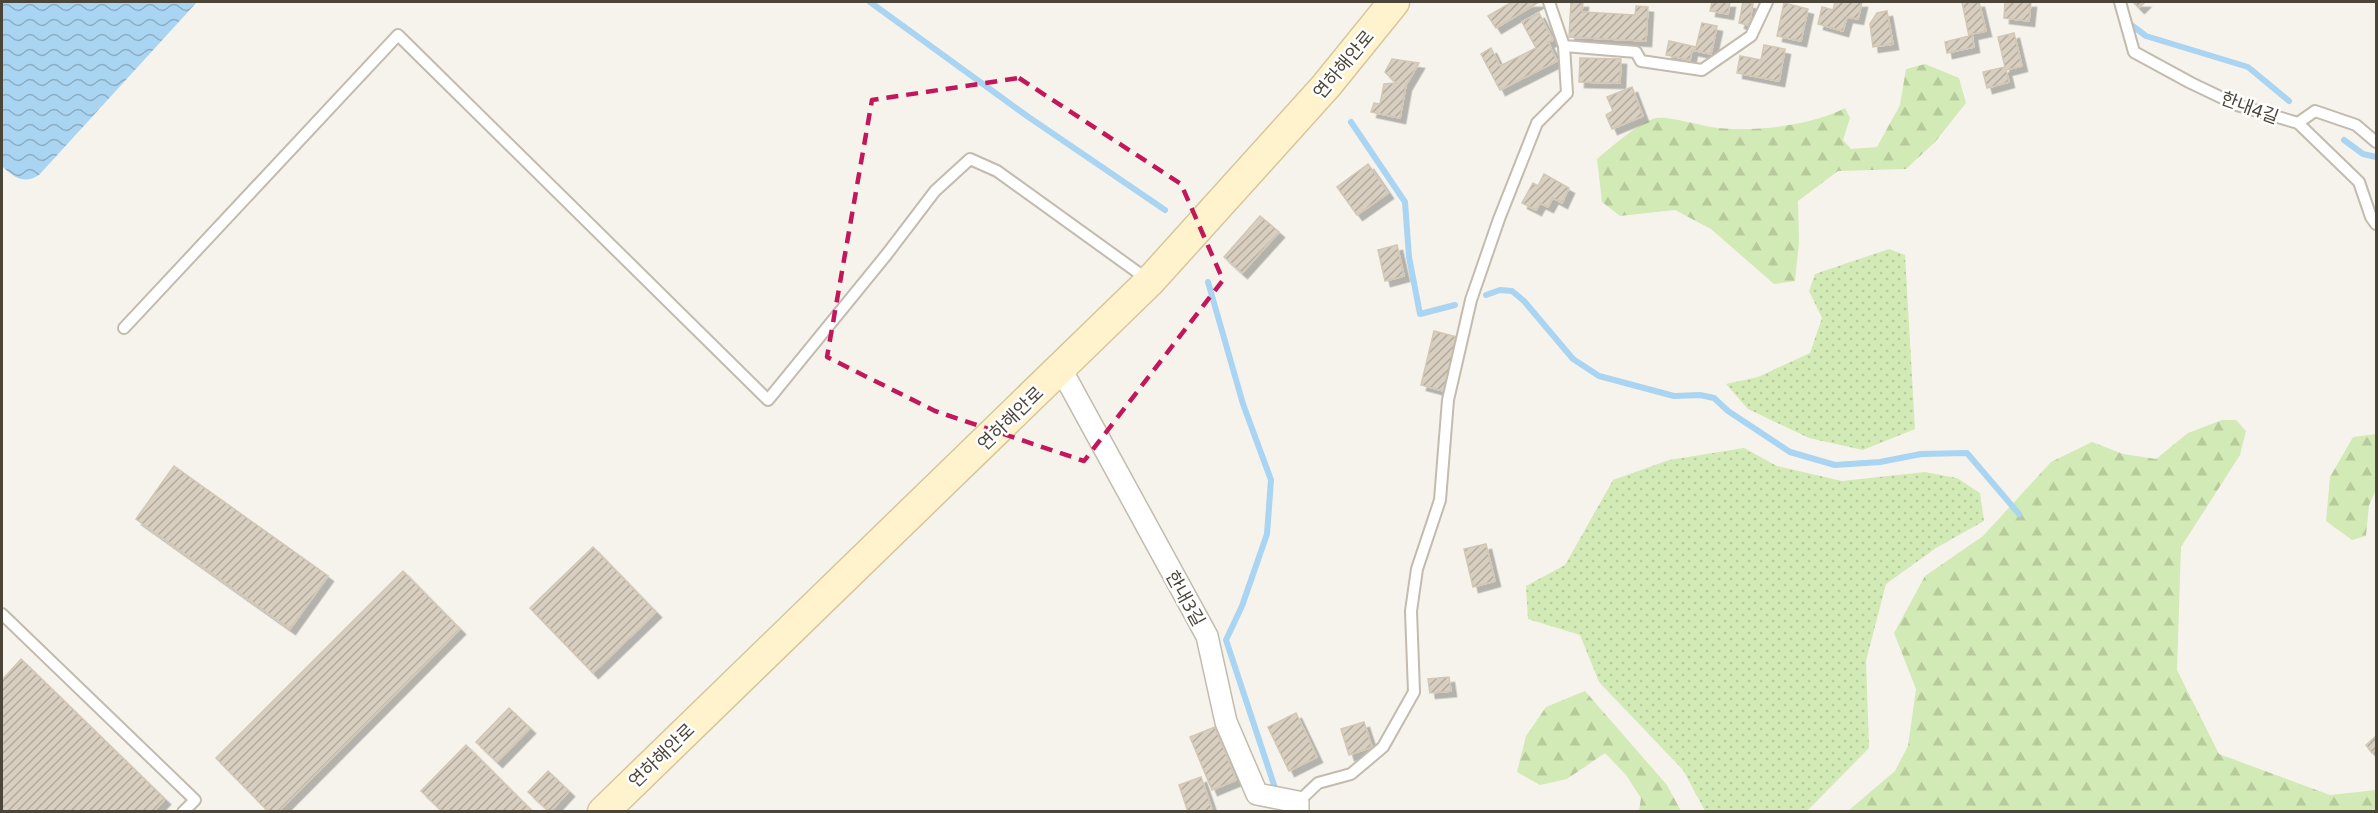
<svg xmlns="http://www.w3.org/2000/svg" width="2378" height="813" font-family="'Noto Sans','Noto Sans KR',sans-serif">
	<defs>
		<pattern id="grass-dots" width="8" height="8" patternUnits="userSpaceOnUse" patternTransform="scale(1.5)"><rect width="8" height="8" fill="#d2eab5"/><path d="M2 2h.1M6 6h.1" fill="none" stroke="#b6ca9c" stroke-width="1.8" stroke-linecap="round"/></pattern>
		<pattern id="forest-firs" width="22" height="20" patternUnits="userSpaceOnUse" patternTransform="scale(1.5)"><rect width="22" height="20" fill="#d2eab5"/><path d="M5 1l3.5 6h-7zM16 11l3.5 6h-7z" fill="#b6ca9c"/></pattern>
		<pattern id="water-waves" width="16" height="10" patternUnits="userSpaceOnUse" patternTransform="scale(1.5)"><rect width="16" height="10" fill="#a9d4f2"/><path d="M0 5q4-4 8 0t8 0" fill="none" stroke="#8caec5"/></pattern>
		<pattern id="building-hatch" width="6" height="6" patternUnits="userSpaceOnUse" patternTransform="scale(1.5)"><rect width="6" height="6" fill="#d8cfc1"/><path d="M-1 1l2-2M0 6l6-6M5 7l2-2" fill="none" stroke="#b1aa9e"/></pattern>
		<filter id="shadow"><feDropShadow dx="5.5" dy="5.5" stdDeviation="0" flood-color="#0004"/></filter>
	</defs>
	<rect width="100%" height="100%" fill="#f6f3ec"/>
	<g fill="url(#grass-dots)">
		<polygon points="1889,249 1905,255 1915,429 1863,450 1809,438 1748,409 1726,384 1758,377 1810,353 1822,318 1809,291 1815,274"/>
		<polygon points="1744,448 1777,466 1842,481 1925,472 1957,478 1980,493 1984,521 1936,548 1886,584 1866,661 1869,748 1807,811 1705,811 1683,770 1599,682 1580,635 1528,619 1526,586 1565,565 1613,480 1669,460"/>
	</g>
	<g fill="url(#forest-firs)">
		<path d="M1925 64 1959 78 1966 103 1935 142 1906 169 1838 171 1798 201 1799 242 1795 281 1774 284 1711 229 1675 210 1620 216 1602 202 1597 159C1609 149 1643 119 1657 118 1668 116 1699 125 1711 127 1748 133 1812 126 1845 108L1850 118 1843 140 1851 149 1877 147 1900 105 1906 69Z"/>
		<polygon points="2222,420 2236,420 2246,431 2240,455 2181,547 2177,670 2219,754 2330,795 2376,790 2376,811 1848,811 1895,771 1908,746 1916,689 1894,633 1925,576 1983,536 2051,462 2092,442 2123,454 2156,459 2188,433"/>
		<polygon points="2376,434 2376,490 2369,505 2366,536 2352,540 2326,521 2330,477 2353,437"/>
		<polygon points="1585,691 1667,785 1681,811 1639,811 1641,798 1626,775 1605,753 1567,779 1540,785 1517,772 1526,736 1546,707"/>
	</g>
	<path fill="url(#water-waves)" d="M2 2H197L39 175C24 185 13 177 2 166Z"/>
	<g fill="none" stroke-linecap="round" stroke-linejoin="round">
		<g stroke="#a9d4f2" stroke-width="6">
			<polyline points="870,2 1027,116 1165,210"/>
			<polyline points="2126,21 2146,36 2248,67 2289,101"/>
			<polyline points="1351,122 1405,202 1409,257 1420,314 1455,305"/>
			<polyline points="2344,140 2363,154 2376,157"/>
			<polyline points="1208,282 1243,404 1271,480 1267,534 1242,606 1226,640 1277,794"/>
			<polyline points="1486,295 1500,290 1512,291 1524,301 1573,359 1599,376 1674,396 1700,395 1714,398 1728,411 1790,452 1835,465 1880,462 1921,454 1967,453 2019,514"/>
		</g>
	</g>
	<g fill="url(#building-hatch)" stroke="#d3c7b4" stroke-width="1.5" filter="url(#shadow)">
		<polygon points="1512,2 1539,2 1496,28 1488,16"/>
		<polygon points="1571,2 1583,2 1582,12 1635,15 1636,6 1648,7 1646,41 1569,37"/>
		<polygon points="1712,2 1730,2 1728,14 1710,11"/>
		<polygon points="1743,2 1753,4 1749,25 1739,23"/>
		<polygon points="1835,2 1862,2 1858,19 1847,17 1843,31 1818,24 1822,7 1833,10"/>
		<polygon points="1962,2 1979,2 1986,31 1972,34 1974,47 1947,53 1945,42 1969,36"/>
		<polygon points="2005,2 2031,2 2029,21 2004,18"/>
		<polygon points="2133,2 2145,2 2139,8"/>
		<polygon points="1784,3 1808,9 1801,41 1777,36"/>
		<polygon points="1887,11 1893,44 1873,47 1870,24 1877,13"/>
		<polygon points="1539,13 1553,40 1548,42 1557,61 1500,90 1481,54 1491,48 1500,66 1536,48 1522,22"/>
		<polygon points="1702,23 1717,26 1711,54 1692,50 1690,60 1666,55 1669,41 1696,47"/>
		<polygon points="2014,33 2022,66 2006,70 2009,82 1987,88 1983,72 2005,67 1998,37"/>
		<polygon points="1764,45 1785,49 1779,81 1737,73 1740,56 1761,60"/>
		<polygon points="1580,58 1621,59 1620,83 1579,82"/>
		<polygon points="1392,59 1419,63 1406,85 1400,118 1371,112 1374,103 1380,104 1384,84 1396,83 1385,72"/>
		<polygon points="1632,87 1643,116 1612,129 1606,115 1613,111 1607,97"/>
		<polygon points="1368,164 1388,193 1357,215 1337,187"/>
		<polygon points="1544,174 1569,188 1562,203 1553,198 1548,207 1540,203 1536,210 1522,203 1533,183 1538,186"/>
		<polygon points="1260,216 1279,232 1242,273 1224,257"/>
		<polygon points="1397,245 1404,276 1385,281 1378,250"/>
		<polygon points="1434,331 1457,337 1444,391 1421,385"/>
		<polygon points="174,466 328,576 290,629 136,519"/>
		<polygon points="1486,544 1495,581 1473,587 1464,549"/>
		<polygon points="593,547 656,612 593,673 530,608"/>
		<polygon points="403,571 460,629 278,812 269,812 216,758"/>
		<polygon points="21,659 165,799 153,812 2,812 2,680"/>
		<polygon points="1449,677 1451,691 1430,693 1428,679"/>
		<polygon points="509,708 530,728 497,762 476,742"/>
		<polygon points="1296,713 1317,757 1289,771 1268,727"/>
		<polygon points="1364,722 1372,747 1349,755 1341,729"/>
		<polygon points="1215,727 1236,780 1212,790 1190,737"/>
		<polygon points="2376,736 2376,749 2372,753 2366,745"/>
		<polygon points="466,745 533,812 443,812 421,791"/>
		<polygon points="548,771 569,791 550,812 528,792"/>
		<polygon points="1201,777 1213,812 1188,812 1179,785"/>
	</g>
	<g fill="none" stroke-linecap="round" stroke-linejoin="round">
		<defs>
			<g id="lane">
				<polyline points="1549,2 1564,46 1636,52 1641,61 1702,70 1751,36 1767,2"/>
				<polyline points="2120,2 2134,52 2191,83 2237,105 2298,123 2359,182 2371,217 2376,224"/>
				<polyline points="2298,123 2315,111 2356,125 2376,142"/>
				<polyline points="124,328 398,35 768,400 887,254 935,191 970,159 997,171 1147,279"/>
				<polyline points="2,614 195,800 183,812"/>
				<polyline points="1298,802 1318,783 1351,774 1383,747 1414,692 1411,611 1417,569 1440,500 1448,400 1471,300 1499,219 1537,123 1567,93 1564,46"/>
			</g>
			<polyline id="street" points="1061,369 1207,636 1226,722 1257,794 1298,802 1298,812"/>
			<polyline id="secondary" points="603,812 1150,281 1326,86 1394,2"/>
		</defs>
		<use href="#lane" stroke="#c2bbae" stroke-width="14"/>
		<use href="#street" stroke="#c2bbae" stroke-width="24"/>
		<use href="#secondary" stroke="#d6c79b" stroke-width="33"/>
		<use href="#lane" stroke="#fff" stroke-width="10"/>
		<use href="#street" stroke="#fff" stroke-width="21"/>
		<use href="#secondary" stroke="#fff3cd" stroke-width="30"/>
	</g>
	<path fill="none" stroke="#c2185b" stroke-width="4.5" stroke-dasharray="12 8" stroke-linejoin="round" d="M1019 78 1181 184 1223 280 1084 461 935 411 827 357 872 100Z"/>
	<g text-anchor="middle" dominant-baseline="central" stroke-width="5" stroke-linejoin="round" paint-order="stroke">
		<g font-size="18" fill="#4b4439" stroke="#fff">
			<text transform="translate(1343 64) rotate(-50)">연하해안로</text>
			<text transform="translate(2250 107) rotate(20)">한내4길</text>
			<text transform="translate(1010 418) rotate(-44)">연하해안로</text>
			<text transform="translate(1186 598) rotate(61)">한내3길</text>
			<text transform="translate(661 755) rotate(-44)">연하해안로</text>
		</g>
	</g>
	<rect width="2378" height="813" fill="none" stroke="#4b4439" stroke-width="6"/>
</svg>
